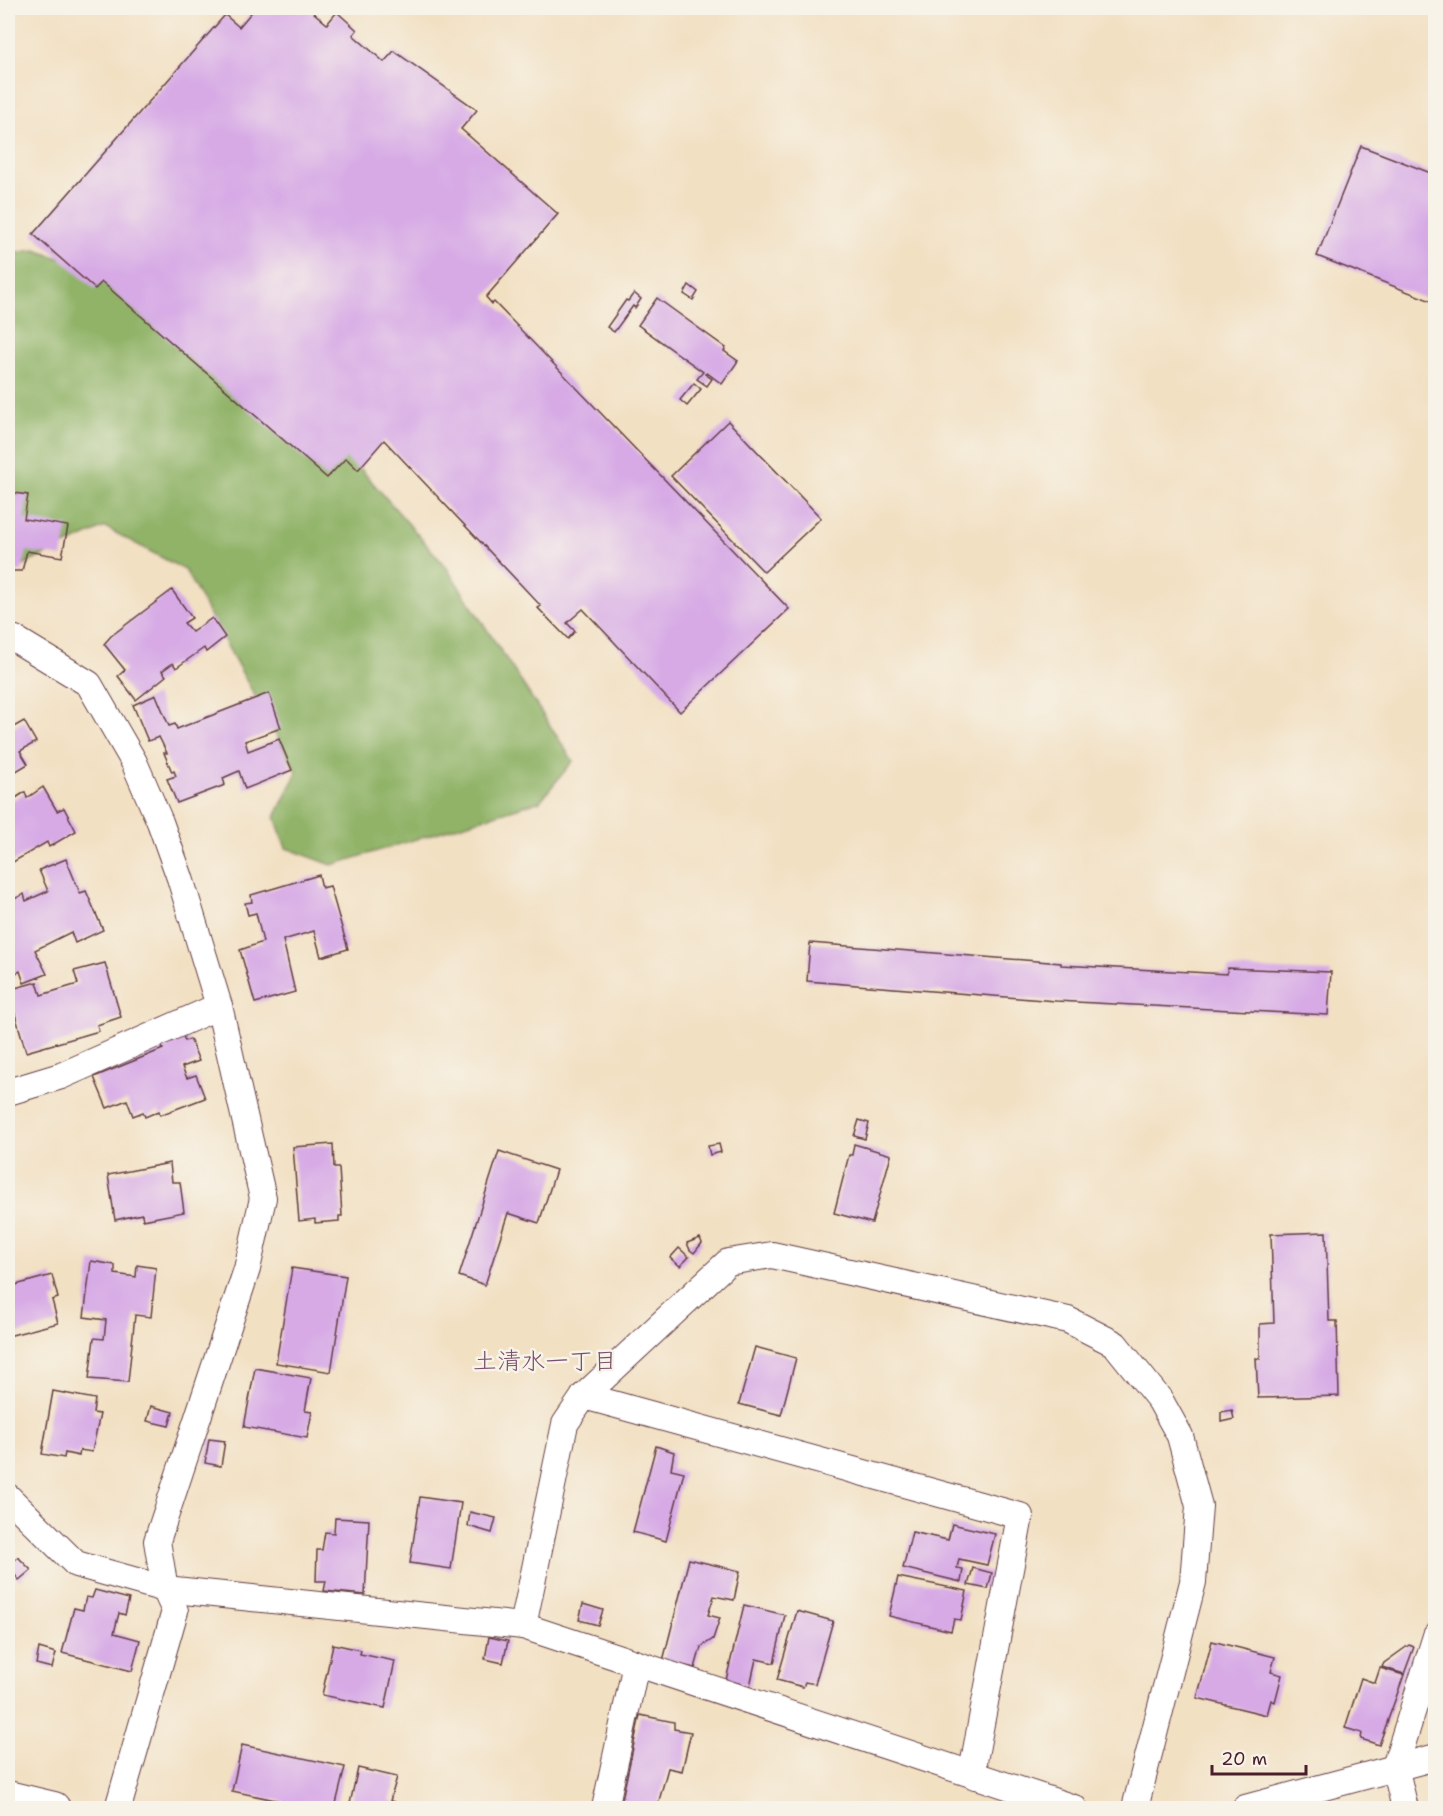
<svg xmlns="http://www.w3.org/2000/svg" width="1443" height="1816" font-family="'Shantell Sans','Klee One',sans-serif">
	<rect width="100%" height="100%" fill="#f7f3e8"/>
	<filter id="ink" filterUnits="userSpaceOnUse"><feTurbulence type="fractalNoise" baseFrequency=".0167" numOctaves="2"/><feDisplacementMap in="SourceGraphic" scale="12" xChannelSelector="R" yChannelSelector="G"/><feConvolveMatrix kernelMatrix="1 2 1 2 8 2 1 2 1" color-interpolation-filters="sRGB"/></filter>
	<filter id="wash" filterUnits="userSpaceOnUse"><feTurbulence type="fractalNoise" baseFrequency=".008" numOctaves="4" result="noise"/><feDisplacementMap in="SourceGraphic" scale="24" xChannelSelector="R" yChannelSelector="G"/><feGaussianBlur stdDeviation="1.35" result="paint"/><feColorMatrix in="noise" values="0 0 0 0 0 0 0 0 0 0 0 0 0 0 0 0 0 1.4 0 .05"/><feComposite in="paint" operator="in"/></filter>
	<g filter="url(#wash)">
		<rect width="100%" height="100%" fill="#f2e0c3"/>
		<polygon fill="#90b368" stroke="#6d694a" stroke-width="1.5" points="35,250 97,271 346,452 446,567 573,761 540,801 332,865 286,848 275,817 297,772 185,570 105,527 12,570 8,569 8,254"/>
		<g id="blocks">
			<g fill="#d7aae6">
				<polygon points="255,8 308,8 327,24 337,12 357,30 353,35 384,62 394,51 477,110 461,129 558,214 486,297 492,304 494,302 789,609 680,712 583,609 567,623 575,631 568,639 538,608 541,606 384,440 358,470 346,458 327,478 102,282 95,289 33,234 225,15 239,27"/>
				<polygon points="1361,146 1436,175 1436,303 1317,256"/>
				<polygon points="689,285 698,292 693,300 684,294"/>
				<polygon points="634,293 641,299 635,308 633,306 614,332 607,327 626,300 628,301"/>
				<polygon points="657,298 726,348 724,351 738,361 722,384 707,373 705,374 712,379 707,386 697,379 703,372 638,325"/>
				<polygon points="694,383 701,389 687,406 680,400"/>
				<polygon points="728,421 821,518 764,572 671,476"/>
				<polygon points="8,492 28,495 24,519 68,526 62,557 27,551 22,571 12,571 10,579 8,579"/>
				<polygon points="172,590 192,618 184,623 192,632 212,618 225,637 206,652 204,648 176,668 173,663 162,671 166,676 136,700 118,676 125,670 104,644 111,636"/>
				<polygon points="269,693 281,728 245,741 248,751 279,739 292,770 245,789 239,771 223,778 225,785 177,803 167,779 176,776 174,771 172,772 164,753 167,753 159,737 148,741 133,705 156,695 169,726 175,724 177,729"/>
				<polygon points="24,721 36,742 20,751 28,764 8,776 8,722 12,728"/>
				<polygon points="43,787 57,811 64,808 76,831 49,847 47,842 8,865 8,803 25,792 27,798"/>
				<polygon points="66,859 80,893 86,891 103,930 75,943 71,932 35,950 47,974 24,983 20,971 8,978 8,902 24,894 26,901 48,891 39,870"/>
				<polygon points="319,875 322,888 330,886 348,949 321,957 314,931 283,940 295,992 255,1003 240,950 263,942 256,913 248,915 245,903 252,902 251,895"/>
				<polygon points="810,943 1061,963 1061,965 1227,974 1228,968 1331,972 1328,1015 1056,1001 807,981"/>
				<polygon points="105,963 121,1017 97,1025 99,1031 26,1052 8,990 37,982 41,995 78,984 74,971"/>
				<polygon points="183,1036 185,1041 190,1039 199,1061 182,1067 187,1078 196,1075 205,1098 160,1115 159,1111 145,1117 143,1112 133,1116 127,1100 107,1108 94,1077 163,1049 161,1044"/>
				<polygon points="859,1120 869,1123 865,1139 854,1136"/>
				<polygon points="333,1144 334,1168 339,1168 342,1216 339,1216 339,1221 315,1223 315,1219 299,1221 293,1147"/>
				<polygon points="719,1144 721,1152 710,1155 708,1146"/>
				<polygon points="854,1144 891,1155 872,1223 834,1213 849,1155 852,1155"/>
				<polygon points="499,1151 556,1170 539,1223 508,1213 485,1285 459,1276"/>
				<polygon points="170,1163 172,1182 180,1182 184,1212 143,1220 142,1214 115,1220 108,1175"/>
				<polygon points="1326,1232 1329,1321 1337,1321 1339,1396 1258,1398 1256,1358 1260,1359 1260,1324 1274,1323 1271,1234"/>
				<polygon points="700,1238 702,1243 694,1253 690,1250 687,1243"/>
				<polygon points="679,1248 689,1257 680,1266 670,1258"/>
				<polygon points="91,1261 115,1265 115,1274 136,1277 137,1265 156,1268 151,1317 135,1315 128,1382 89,1379 94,1338 104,1339 106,1320 84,1317"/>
				<polygon points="292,1268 346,1276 331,1372 276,1363"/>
				<polygon points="52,1275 58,1298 52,1300 58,1323 8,1336 8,1287"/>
				<polygon points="755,1347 796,1358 781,1415 739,1404"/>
				<polygon points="255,1368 311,1378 305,1411 312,1412 307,1438 244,1427"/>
				<polygon points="53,1391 95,1399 93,1413 100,1414 92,1452 80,1450 79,1456 65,1453 64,1458 42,1454"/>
				<polygon points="151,1406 173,1412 169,1426 147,1421"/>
				<polygon points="1232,1410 1234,1419 1221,1422 1221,1412"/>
				<polygon points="209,1439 225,1441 221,1466 205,1463"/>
				<polygon points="656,1446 674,1452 671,1469 684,1472 666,1541 633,1532"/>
				<polygon points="420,1497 461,1503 451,1569 410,1563"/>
				<polygon points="470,1512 496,1518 492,1533 468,1526"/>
				<polygon points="335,1518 369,1520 365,1595 324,1591 326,1581 316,1581 317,1550 322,1550 325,1532 334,1533"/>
				<polygon points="952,1524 995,1534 987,1565 959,1559 957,1568 963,1569 961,1582 903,1568 912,1532 948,1540"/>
				<polygon points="18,1557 31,1570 19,1580 8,1567"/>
				<polygon points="689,1559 740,1571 734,1600 714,1596 708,1615 720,1618 713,1639 701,1647 695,1668 663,1661"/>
				<polygon points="973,1568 992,1573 988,1589 968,1585"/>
				<polygon points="898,1577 967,1591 961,1620 954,1619 951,1631 889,1616"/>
				<polygon points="95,1590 129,1599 125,1615 119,1613 114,1633 140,1640 132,1671 62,1653 74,1608 83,1610 86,1597 92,1598"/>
				<polygon points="583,1604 603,1610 598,1625 579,1620"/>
				<polygon points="744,1605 785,1615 774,1663 756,1659 750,1686 726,1680"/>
				<polygon points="797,1611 833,1621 815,1684 805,1682 803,1687 777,1680"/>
				<polygon points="489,1637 508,1641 503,1663 485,1659"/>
				<polygon points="1212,1641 1275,1657 1271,1672 1282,1675 1275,1702 1271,1700 1267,1715 1197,1698"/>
				<polygon points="333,1644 361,1650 360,1654 395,1661 385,1708 322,1695"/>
				<polygon points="1409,1645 1414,1647 1404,1674 1382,1667 1384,1663"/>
				<polygon points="39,1648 56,1653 52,1668 36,1664"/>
				<polygon points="1380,1668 1404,1675 1379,1745 1361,1739 1362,1733 1345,1728 1361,1678 1375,1683"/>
				<polygon points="640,1715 674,1722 674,1729 691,1732 682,1771 668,1768 657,1808 621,1804"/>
				<polygon points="242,1745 345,1767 335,1808 314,1808 232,1791"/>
				<polygon points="358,1768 397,1777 390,1801 395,1802 393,1808 349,1808"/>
			</g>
		</g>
	</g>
	<g filter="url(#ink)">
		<use href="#blocks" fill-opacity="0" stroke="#633c42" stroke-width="1.5"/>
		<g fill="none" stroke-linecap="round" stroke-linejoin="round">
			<defs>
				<g id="minor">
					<polyline points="8,637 15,639 89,684 134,762 160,822 180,878 219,1006 263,1198 247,1269 157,1541 165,1589 175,1611 118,1808"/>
					<polyline points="8,1092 61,1076 219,1006"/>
					<polyline points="584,1396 1020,1516 974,1761 975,1776"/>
					<polyline points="8,1497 76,1564 165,1589 523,1626 1074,1808"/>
					<polyline points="523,1626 565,1424 584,1396 728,1262 772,1255 1068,1320 1115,1344 1160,1400 1180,1436 1199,1506 1193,1582 1135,1808"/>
					<polyline points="605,1808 636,1664"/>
					<polyline points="1245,1808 1436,1757"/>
					<polyline points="1405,1808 1395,1767 1436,1636"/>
				</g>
				<polyline id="tertiary" points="8,1797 54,1808"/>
			</defs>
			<use href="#minor" stroke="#633c42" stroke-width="28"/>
			<use href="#tertiary" stroke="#633c42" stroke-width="34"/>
			<use href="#minor" stroke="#fff" stroke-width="26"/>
			<use href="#tertiary" stroke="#fff" stroke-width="32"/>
		</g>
	</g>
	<g text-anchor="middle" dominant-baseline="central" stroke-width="5" stroke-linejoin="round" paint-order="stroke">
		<g font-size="24" fill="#7b506c" stroke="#f7f3e8">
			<text x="545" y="1361">土清水一丁目</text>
		</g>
	</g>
	<rect width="1443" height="1816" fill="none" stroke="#f7f3e8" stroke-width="30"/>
	<path d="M1212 1765v9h94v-9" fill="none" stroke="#4a1f2b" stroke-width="3"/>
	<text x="1221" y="1765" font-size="18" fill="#4a1f2b" stroke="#f7f3e8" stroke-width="4.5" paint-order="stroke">20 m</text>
</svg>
